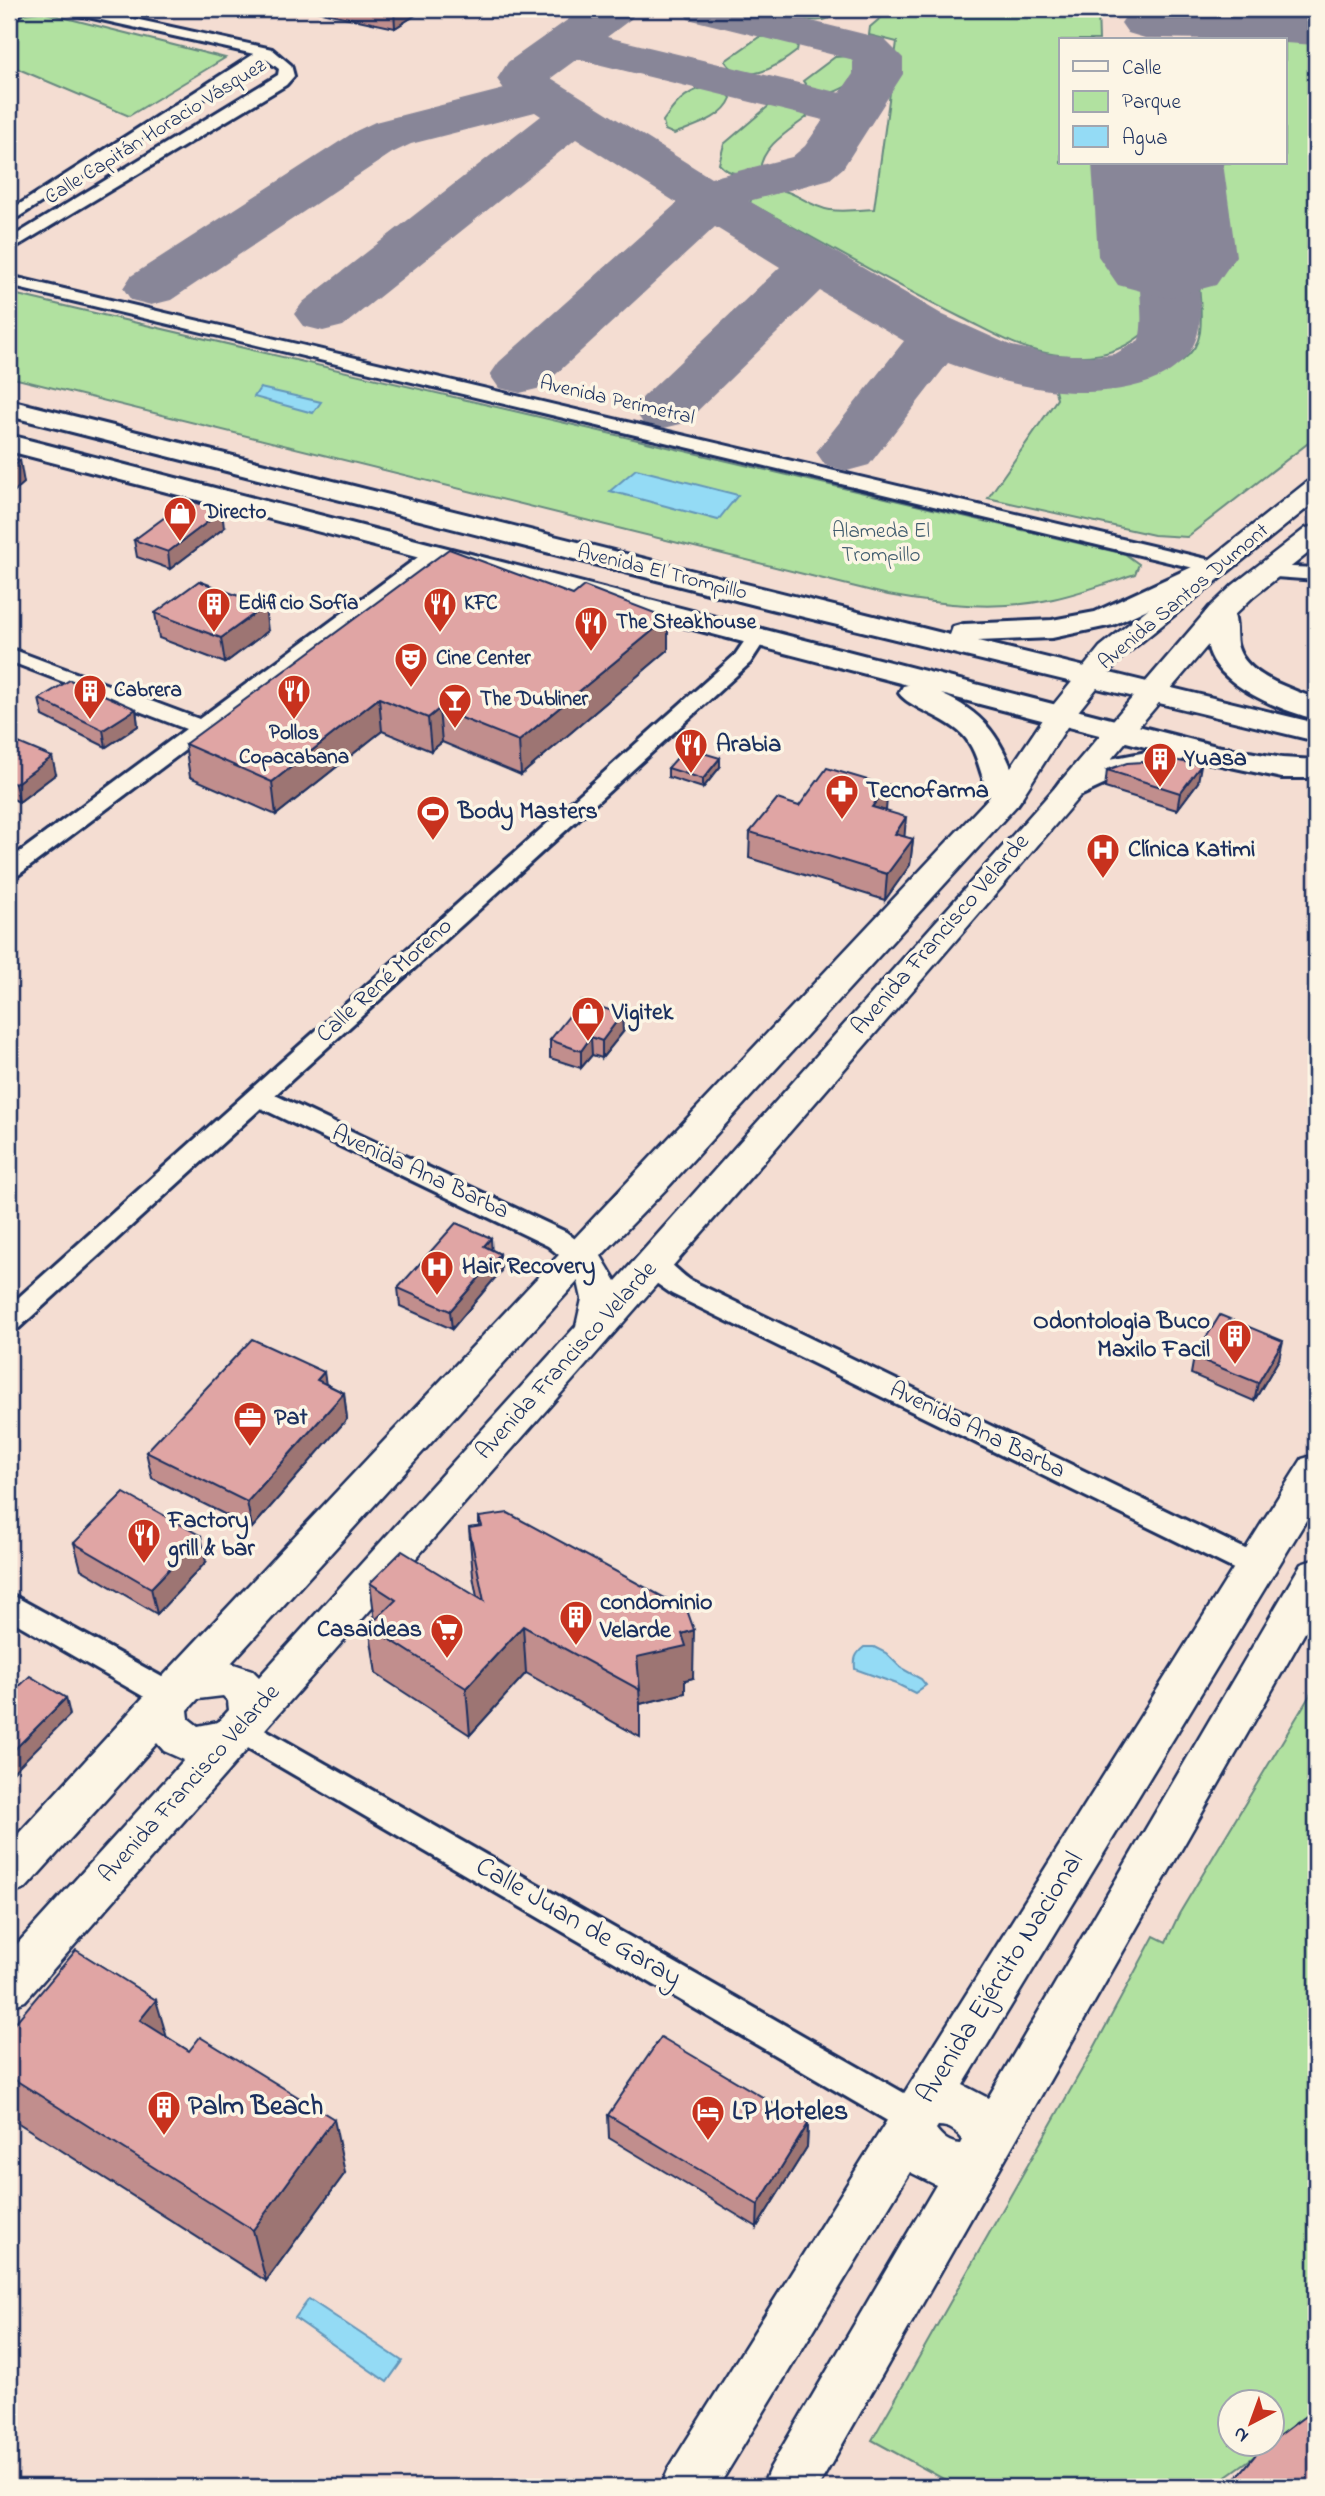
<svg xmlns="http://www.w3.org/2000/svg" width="1325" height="2496" font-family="'Indie Flower',sans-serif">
	<rect width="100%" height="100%" fill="#f4ddd2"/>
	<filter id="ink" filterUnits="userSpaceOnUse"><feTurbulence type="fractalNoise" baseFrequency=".0143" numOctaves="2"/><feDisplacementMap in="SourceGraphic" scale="14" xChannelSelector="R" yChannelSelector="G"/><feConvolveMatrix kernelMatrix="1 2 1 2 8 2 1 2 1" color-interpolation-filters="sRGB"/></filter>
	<g filter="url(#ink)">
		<g fill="#b1e1a0" stroke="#66887f" stroke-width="2">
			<path d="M793 9H843C826 26 809 21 788 14Z"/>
			<path d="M891 9H1098L1099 40H1061V163H1103L1106 259 1143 260 1146 331C1117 357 1084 360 1046 353 1017 348 989 331 962 318 890 282 820 242 750 203L752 197C789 177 799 205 830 210 844 212 860 210 874 209L897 42 869 35 870 27Z"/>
			<polygon points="1206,9 1316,9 1316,21 1225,18"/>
			<polygon points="42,12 225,58 129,116 9,65 9,22 22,14"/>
			<path d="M1238 33 1316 35V437L1187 537 1154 535 988 498 1057 399 1054 386C1093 388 1193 383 1200 332 1203 310 1198 285 1198 262L1230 263 1215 163H1285V40H1221Z"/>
			<path d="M779 36 792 39 798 45 797 51C778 66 744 88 725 61L759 37Z"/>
			<path d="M849 56 864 61 865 74C847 87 819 107 803 81L835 57Z"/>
			<path d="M703 88 727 93 731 98C723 119 693 126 674 134L665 130 663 121C674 106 684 92 703 88Z"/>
			<path d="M771 104H795L804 108 807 117C789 131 762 146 760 170 744 175 730 176 719 164L724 144Z"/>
			<path d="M9 293 1125 554 1139 564 1135 574C1108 583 1081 593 1053 599 999 611 942 605 888 595L9 377Z"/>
			<polygon points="1316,1685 1316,2413 1272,2443 1272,2402 1230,2402 1230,2444 1272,2444 1211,2487 958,2487 872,2440 1093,2050 1154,1936 1166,1942 1179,1914"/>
		</g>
		<g fill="#94dbf5" stroke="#6496b9" stroke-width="2">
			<polygon points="260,388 321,402 313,413 254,397"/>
			<polygon points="636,469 738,495 718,520 610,491"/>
			<path d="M864 1647H874L886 1653 901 1668 921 1679 926 1685 915 1693 897 1684 855 1669C854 1659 855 1654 864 1647Z"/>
			<polygon points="309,2299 402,2361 387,2382 295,2318"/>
		</g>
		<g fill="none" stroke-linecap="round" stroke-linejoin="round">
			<g fill="#888698" fill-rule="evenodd">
				<path d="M583 9H638L631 19 607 37 840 93 853 74V62L850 59 688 19 681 9H763L884 39 903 58V74L843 168 830 179 749 201 943 315 1012 346 1050 354 1092 356 1115 354 1139 340C1147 310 1131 268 1147 244L1167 239 1187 244C1199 263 1200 289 1200 311 1203 395 1091 399 1031 387 1002 382 975 373 948 363L869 465 847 471 825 465 816 452 904 341 820 291 685 423 664 428 643 423 634 410 643 397 780 267 715 227 541 388 520 393 499 388 490 375 499 362 677 203 576 139 343 326 323 331 303 326 294 314 303 302 541 116 535 112 411 144 392 153 171 300 151 305 131 300 123 288 131 276 356 131 375 122 504 89 497 79 508 62ZM577 59 823 120 805 146 792 157 711 178 551 78Z"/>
				<polygon points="1144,9 1316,15 1316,45 1285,43 1285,40 1145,38 1128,33 1121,23 1128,13"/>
			</g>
			<polygon fill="#888698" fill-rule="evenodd" points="1092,163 1223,163 1236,256 1216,285 1167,298 1118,285 1098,256"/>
			<defs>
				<g id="street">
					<polygon points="63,9 89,9 272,49 291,65 294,76 286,85 9,251 9,239 278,75 279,69 266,59 9,223 9,211 254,54 70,13"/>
					<polygon points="9,276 1215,561 1222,563 1225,567 1222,571 1215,573 9,286"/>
					<polygon points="436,547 443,549 446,553 443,557 17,876 9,878 9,860 186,729 9,661 9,648 199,719 429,549"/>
					<polygon points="1269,566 1316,568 1316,580 1262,576 1259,572 1262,568"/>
					<path d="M757 631 764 633 767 637 750 663 275 1095 566 1232 588 1249 592 1256 588 1263C571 1268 561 1256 548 1246L261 1108 19 1328 9 1331V1306L735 655 750 633Z"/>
					<path d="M654 1253C668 1258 678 1272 690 1280L1268 1560 1273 1568 1268 1576 1258 1580 1248 1576 672 1294 656 1283 641 1263 645 1256Z"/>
					<polygon points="9,1593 182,1688 186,1697 182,1706 171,1710 160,1706 9,1619"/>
					<polygon points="240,1715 927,2106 932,2118 927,2130 915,2134 903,2130 229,1737 225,1728 229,1719"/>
				</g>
				<g id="secondary">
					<polygon points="9,9 27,9 16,18 9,20"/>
					<path d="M1316 480V501L1120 659 1072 719 1017 805 669 1186 601 1256 616 1281 1060 782 1210 607 1233 585 1306 528 1316 526V547L1253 597 1230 619C836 1086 429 1543 25 2001L9 2007V1953L184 1760 164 1751 157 1743 25 1889 9 1895V1844L150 1690 994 792 1050 709 1100 647 1307 482ZM578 1281 582 1299 576 1326 259 1677 252 1670 231 1663ZM223 1696 228 1701 229 1710 218 1722 198 1726 189 1719 188 1710 198 1699Z"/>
					<path d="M1316 1455V1504L963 2085 988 2098 1301 1564 1316 1559V1613L818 2487H762L770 2468 936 2185 910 2172 718 2487H661L669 2468 1302 1459ZM938 2126C950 2126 956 2131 963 2140L961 2144C949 2143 943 2138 936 2129Z"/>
				</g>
				<g id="primary">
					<polygon points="9,400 950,635 953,627 964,624 1052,620 1095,612 1205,561 1215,558 1225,561 1229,567 1225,573 1113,625 1052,638 978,641 1316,723 1316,741 767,608 9,416"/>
					<path d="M9 435 1216 746 1282 758 1316 760V778H1282L1184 757 1179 764 1125 775 1082 795 1071 798 1060 795 1055 788 1060 781 1105 760 1157 750 941 694C992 716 1005 747 1022 798L1017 805 1006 808 995 805C980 784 981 754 963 735 946 717 909 708 899 693L903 686 908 685 9 451Z"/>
					<path d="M1220 604 1230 607C1238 617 1235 632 1237 644 1244 676 1290 688 1316 699V719C1284 712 1225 688 1211 656 1205 643 1206 627 1205 613L1210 607Z"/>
				</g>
			</defs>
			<use href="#street" stroke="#1b2f5e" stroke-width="6"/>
			<use href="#secondary" stroke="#1b2f5e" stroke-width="5"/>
			<use href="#primary" stroke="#1b2f5e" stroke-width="6"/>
			<use href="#street" fill="#fcf5e5" fill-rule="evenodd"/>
			<use href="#secondary" fill="#fcf5e5" fill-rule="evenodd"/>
			<use href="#primary" fill="#fcf5e5" fill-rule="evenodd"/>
		</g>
		<g fill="#c18e8d" stroke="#1b2f5e" stroke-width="2">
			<polygon points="316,9 425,9 395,28 316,11"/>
			<polygon points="224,528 170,569 137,557 134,540"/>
			<polygon points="573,595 668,618 668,650 521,775 442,742 431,751 382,731 276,815 190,777 185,744"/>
			<polygon points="155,613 268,631 225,663 159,638"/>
			<polygon points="39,699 136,709 138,726 106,747 43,716"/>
			<polygon points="9,739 56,774 19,802 9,797"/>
			<polygon points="720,767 703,788 668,777 668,768"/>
			<polygon points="1107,770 1198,782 1177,810 1105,788"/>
			<polygon points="799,806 886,811 904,837 913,839 910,865 885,900 749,858 750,832"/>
			<polygon points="623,1032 602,1058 592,1055 581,1068 550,1058 550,1040"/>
			<polygon points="492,1250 500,1254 501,1271 452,1329 400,1306 398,1288"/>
			<polygon points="1194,1357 1279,1359 1254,1401 1191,1374"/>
			<polygon points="326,1384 344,1393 347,1419 252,1528 152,1478 146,1452"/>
			<polygon points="479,1517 693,1678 685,1680 685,1693 640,1704 640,1737 526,1673 470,1735 376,1674 369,1626 375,1621 370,1583 477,1597 473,1576 469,1528 479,1527"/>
			<polygon points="74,1543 206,1562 157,1614 81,1569"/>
			<polygon points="9,2030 167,2037 189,2051 345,2173 266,2281 9,2117"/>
			<polygon points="608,2115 808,2124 807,2147 757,2227 609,2138"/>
		</g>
		<g fill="#9d7473" stroke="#1b2f5e" stroke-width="2">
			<polygon points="394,9 425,9 395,28"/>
			<polygon points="20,460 24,483 9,496 9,470"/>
			<polygon points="222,511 224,528 170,569 168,552"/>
			<polygon points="265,606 268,631 225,663 221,638"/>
			<polygon points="668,618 668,650 521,775 519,741"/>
			<polygon points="379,698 382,731 276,815 272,782"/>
			<polygon points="136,709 138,726 106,747 103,730"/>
			<polygon points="439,709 442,742 431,751 428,718"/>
			<polygon points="52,757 56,774 19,802 15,784"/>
			<polygon points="720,758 720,767 703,788 703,779"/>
			<polygon points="1201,765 1198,782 1177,810 1180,793"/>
			<polygon points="888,786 886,811 872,807"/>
			<polygon points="906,817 904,843 895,834"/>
			<polygon points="913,839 910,865 885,900 887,874"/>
			<polygon points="622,1014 623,1032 602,1058 602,1041"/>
			<polygon points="591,1037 592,1055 581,1068 581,1051"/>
			<polygon points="491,1238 492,1255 484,1246"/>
			<polygon points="500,1254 501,1271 452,1329 450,1311"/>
			<polygon points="1283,1341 1279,1359 1254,1401 1258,1383"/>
			<polygon points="324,1372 328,1398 317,1380"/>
			<polygon points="344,1393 347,1419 252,1528 247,1502"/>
			<polygon points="201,1536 206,1562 157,1614 151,1588"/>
			<polygon points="523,1626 526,1673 470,1735 466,1688"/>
			<polygon points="694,1630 693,1678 685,1680 685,1693 640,1704 637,1657 682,1634"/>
			<polygon points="66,1698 70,1715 11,1774 9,1766 9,1755"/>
			<polygon points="156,2000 172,2055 140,2020"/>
			<polygon points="334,2119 345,2173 266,2281 253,2230"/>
			<polygon points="808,2124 807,2147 757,2227 758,2205"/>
		</g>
		<g fill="#e0a5a4" stroke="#1b2f5e" stroke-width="2">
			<polygon points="9,458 20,460 9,470"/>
			<polygon points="188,500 222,511 168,552 134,540"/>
			<polygon points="449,549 573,595 584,586 668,618 519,741 439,709 428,718 379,698 272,782 185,744"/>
			<polygon points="199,581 265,606 221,638 155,613"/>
			<polygon points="70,680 136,709 103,730 39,699"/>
			<polygon points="9,739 52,757 15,784 9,781"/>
			<polygon points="686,748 720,758 703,779 668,768"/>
			<polygon points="1173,760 1201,765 1180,793 1107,770 1127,763"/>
			<polygon points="827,768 888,786 872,807 906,817 895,834 913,839 887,874 750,832 777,799 799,806"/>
			<polygon points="581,1001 622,1014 602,1041 591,1037 581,1051 550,1040"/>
			<polygon points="456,1223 491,1238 484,1246 500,1254 450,1311 398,1288"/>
			<polygon points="1220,1315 1283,1341 1258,1383 1194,1357"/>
			<polygon points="252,1339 324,1372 317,1380 344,1393 247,1502 146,1452"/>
			<polygon points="124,1493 201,1536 151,1588 74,1543"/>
			<polygon points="508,1513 687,1610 694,1630 682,1634 686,1646 637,1657 640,1690 523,1626 466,1688 369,1626 396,1600 370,1583 402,1551 484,1601 469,1528 482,1526 479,1517"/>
			<polygon points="30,1676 66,1698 9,1755 9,1696"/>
			<polygon points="76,1950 156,2000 140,2020 189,2051 200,2037 334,2119 253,2230 9,2076 9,2030"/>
			<polygon points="661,2037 808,2124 758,2205 608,2115"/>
			<polygon points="1316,2408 1316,2487 1229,2487 1256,2454 1270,2444 1272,2444 1272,2441"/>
		</g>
	</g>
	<defs>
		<symbol id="shop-pin" viewBox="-11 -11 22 30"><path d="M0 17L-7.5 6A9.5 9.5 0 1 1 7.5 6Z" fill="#c8321e" stroke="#fcf5e5"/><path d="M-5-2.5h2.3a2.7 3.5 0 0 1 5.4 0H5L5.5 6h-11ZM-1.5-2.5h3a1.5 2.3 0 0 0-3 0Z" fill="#fff"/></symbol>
		<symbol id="building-pin" viewBox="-11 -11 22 30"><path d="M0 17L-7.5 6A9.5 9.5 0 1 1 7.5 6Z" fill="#c8321e" stroke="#fcf5e5"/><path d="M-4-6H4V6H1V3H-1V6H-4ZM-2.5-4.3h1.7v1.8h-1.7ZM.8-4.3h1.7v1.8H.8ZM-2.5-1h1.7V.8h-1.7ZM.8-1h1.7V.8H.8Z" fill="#fff"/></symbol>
		<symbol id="restaurant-pin" viewBox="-11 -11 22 30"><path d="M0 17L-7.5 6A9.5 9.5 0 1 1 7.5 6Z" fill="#c8321e" stroke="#fcf5e5"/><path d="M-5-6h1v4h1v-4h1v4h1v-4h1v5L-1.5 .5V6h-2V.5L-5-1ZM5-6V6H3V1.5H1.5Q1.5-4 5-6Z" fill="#fff"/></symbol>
		<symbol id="theatre-pin" viewBox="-11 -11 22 30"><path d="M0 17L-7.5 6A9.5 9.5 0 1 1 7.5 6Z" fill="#c8321e" stroke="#fcf5e5"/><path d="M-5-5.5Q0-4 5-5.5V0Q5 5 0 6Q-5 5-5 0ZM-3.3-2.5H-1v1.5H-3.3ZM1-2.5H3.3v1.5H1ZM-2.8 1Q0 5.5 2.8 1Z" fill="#fff"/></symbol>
		<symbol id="bar-pin" viewBox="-11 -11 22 30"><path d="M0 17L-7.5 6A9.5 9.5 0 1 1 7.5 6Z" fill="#c8321e" stroke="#fcf5e5"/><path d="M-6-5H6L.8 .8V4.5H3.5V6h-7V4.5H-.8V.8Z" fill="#fff"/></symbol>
		<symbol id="pharmacy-pin" viewBox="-11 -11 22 30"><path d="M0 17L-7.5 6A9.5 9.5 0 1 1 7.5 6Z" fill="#c8321e" stroke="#fcf5e5"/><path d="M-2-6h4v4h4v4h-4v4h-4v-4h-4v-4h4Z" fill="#fff"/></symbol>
		<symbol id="stadium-pin" viewBox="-11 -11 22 30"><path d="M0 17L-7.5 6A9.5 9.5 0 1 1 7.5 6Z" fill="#c8321e" stroke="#fcf5e5"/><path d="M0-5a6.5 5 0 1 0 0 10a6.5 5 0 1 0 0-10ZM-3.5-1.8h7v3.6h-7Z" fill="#fff"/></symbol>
		<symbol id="hospital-pin" viewBox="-11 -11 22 30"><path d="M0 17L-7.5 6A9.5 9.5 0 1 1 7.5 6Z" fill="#c8321e" stroke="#fcf5e5"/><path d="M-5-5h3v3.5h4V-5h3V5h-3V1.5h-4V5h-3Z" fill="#fff"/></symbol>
		<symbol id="office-pin" viewBox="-11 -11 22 30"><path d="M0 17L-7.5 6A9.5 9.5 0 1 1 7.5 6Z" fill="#c8321e" stroke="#fcf5e5"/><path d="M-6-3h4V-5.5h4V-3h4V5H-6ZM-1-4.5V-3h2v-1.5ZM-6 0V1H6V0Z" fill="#fff"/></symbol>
		<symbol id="supermarket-pin" viewBox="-11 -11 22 30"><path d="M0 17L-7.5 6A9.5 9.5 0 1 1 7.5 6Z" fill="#c8321e" stroke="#fcf5e5"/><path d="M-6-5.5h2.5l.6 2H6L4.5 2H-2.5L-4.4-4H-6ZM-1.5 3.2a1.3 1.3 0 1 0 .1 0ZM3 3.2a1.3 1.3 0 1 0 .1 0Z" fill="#fff"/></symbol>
		<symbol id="hotel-pin" viewBox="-11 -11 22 30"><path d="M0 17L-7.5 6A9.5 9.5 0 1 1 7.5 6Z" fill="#c8321e" stroke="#fcf5e5"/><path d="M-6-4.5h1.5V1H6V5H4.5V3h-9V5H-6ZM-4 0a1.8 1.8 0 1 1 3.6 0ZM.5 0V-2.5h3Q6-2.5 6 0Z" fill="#fff"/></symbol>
	</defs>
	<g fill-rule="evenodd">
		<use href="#shop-pin" x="161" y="494" width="38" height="52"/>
		<use href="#building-pin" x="195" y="585" width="38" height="52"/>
		<use href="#restaurant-pin" x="421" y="585" width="38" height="52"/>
		<use href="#restaurant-pin" x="572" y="604" width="38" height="52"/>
		<use href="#theatre-pin" x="392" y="640" width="38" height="52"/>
		<use href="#building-pin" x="71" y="672" width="38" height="52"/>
		<use href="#restaurant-pin" x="275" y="672" width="38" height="52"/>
		<use href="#bar-pin" x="436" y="681" width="38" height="52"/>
		<use href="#restaurant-pin" x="672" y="726" width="38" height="52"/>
		<use href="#building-pin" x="1141" y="740" width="38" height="52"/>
		<use href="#pharmacy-pin" x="823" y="772" width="38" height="52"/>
		<use href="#stadium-pin" x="414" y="793" width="38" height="52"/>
		<use href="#hospital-pin" x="1084" y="831" width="38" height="52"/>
		<use href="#shop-pin" x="569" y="994" width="38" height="52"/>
		<use href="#hospital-pin" x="418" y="1248" width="38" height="52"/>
		<use href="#building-pin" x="1216" y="1317" width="38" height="52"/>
		<use href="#office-pin" x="231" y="1399" width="38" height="52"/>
		<use href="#restaurant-pin" x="125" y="1516" width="38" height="52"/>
		<use href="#building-pin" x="557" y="1598" width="38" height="52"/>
		<use href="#supermarket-pin" x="428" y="1611" width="38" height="52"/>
		<use href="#building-pin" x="145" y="2088" width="38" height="52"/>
		<use href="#hotel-pin" x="689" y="2093" width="38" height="52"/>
	</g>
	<g text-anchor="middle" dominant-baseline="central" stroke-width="7" stroke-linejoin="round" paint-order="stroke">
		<g font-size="21" fill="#1b2f5e" stroke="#fcf5e5">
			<text transform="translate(156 132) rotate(-32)">Calle Capitán Horacio Vásquez</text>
			<text transform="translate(617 401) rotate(13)">Avenida Perimetral</text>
			<text transform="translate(662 573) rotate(14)">Avenida El Trompillo</text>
			<text transform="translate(1184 597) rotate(-40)">Avenida Santos Dumont</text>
		</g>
		<g font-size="21" font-weight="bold" fill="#1b2f5e" stroke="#fcf5e5" text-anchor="start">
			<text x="204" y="513">Directo</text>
			<text x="238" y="604">Edificio Sofía</text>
			<text x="464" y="604">KFC</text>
			<text x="616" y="623">The Steakhouse</text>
			<text x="436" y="659">Cine Center</text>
			<text x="114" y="691">Cabrera</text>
			<text x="480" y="700">The Dubliner</text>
			<text x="294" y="734" text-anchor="middle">Pollos<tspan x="294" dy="24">Copacabana</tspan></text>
		</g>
		<g font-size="21" fill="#405c6e" stroke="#fcf5e5">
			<text x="881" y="532">Alameda El<tspan x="881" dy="24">Trompillo</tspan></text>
		</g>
		<g font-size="24" font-weight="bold" fill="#1b2f5e" stroke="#fcf5e5" text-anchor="start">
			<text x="716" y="745">Arabia</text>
			<text x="1184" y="759">Yuasa</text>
			<text x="866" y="791">Tecnofarma</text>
			<text x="458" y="812">Body Masters</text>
			<text x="1128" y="850">Clínica Katimi</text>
			<text x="612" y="1013">Vigitek</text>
			<text x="462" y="1267">Hair Recovery</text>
			<text x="1210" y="1322" text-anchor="end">Odontologia Buco<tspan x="1210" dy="28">Maxilo Facil</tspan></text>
			<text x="274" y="1418">Pat</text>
			<text x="168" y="1521">Factory<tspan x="168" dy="28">grill &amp; bar</tspan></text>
			<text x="600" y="1603">condominio<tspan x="600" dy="28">Velarde</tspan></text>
			<text x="422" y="1630" text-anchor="end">Casaideas</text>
		</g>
		<g font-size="24" fill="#1b2f5e" stroke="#fcf5e5">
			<text transform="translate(941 935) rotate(-49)">Avenida Francisco Velarde</text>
			<text transform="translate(385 981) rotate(-42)">Calle René Moreno</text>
			<text transform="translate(420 1173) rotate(25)">Avenida Ana Barba</text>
			<text transform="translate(567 1361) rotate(-48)">Avenida Francisco Velarde</text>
			<text transform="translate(977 1431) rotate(26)">Avenida Ana Barba</text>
			<text transform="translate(190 1784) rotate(-48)">Avenida Francisco Velarde</text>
		</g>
		<g font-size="28" fill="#1b2f5e" stroke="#fcf5e5">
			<text transform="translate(578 1923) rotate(30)">Calle Juan de Garay</text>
			<text transform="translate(1001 1978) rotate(-58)">Avenida Ejército Nacional</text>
		</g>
		<g font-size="28" font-weight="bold" fill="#1b2f5e" stroke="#fcf5e5" text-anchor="start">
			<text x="188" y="2107">Palm Beach</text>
			<text x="732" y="2112">LP Hoteles</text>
		</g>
	</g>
	<rect width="1325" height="2496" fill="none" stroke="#fcf5e5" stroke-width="35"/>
	<rect x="18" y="18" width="1290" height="2461" fill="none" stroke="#1b2f5e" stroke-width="2.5" filter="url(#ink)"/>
	<rect x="1059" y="38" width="228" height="126" fill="#fcf5e5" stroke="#a2a6af" stroke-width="2"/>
	<rect x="1073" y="61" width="35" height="10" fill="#fcf5e5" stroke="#a2a6af" stroke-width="2"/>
	<text x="1122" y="74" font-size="21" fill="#1b2f5e">Calle</text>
	<rect x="1073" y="91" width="35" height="21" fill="#b1e1a0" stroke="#a2a6af" stroke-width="2"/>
	<text x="1122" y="108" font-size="21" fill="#1b2f5e">Parque</text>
	<rect x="1073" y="126" width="35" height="21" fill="#94dbf5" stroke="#a2a6af" stroke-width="2"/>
	<text x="1122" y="144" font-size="21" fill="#1b2f5e">Agua</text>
	<g transform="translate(1251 2423) rotate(221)"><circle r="33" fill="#fcf5e5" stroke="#a2a6af" stroke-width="2"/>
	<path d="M0-5L12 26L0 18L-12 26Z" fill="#c8321e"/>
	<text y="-10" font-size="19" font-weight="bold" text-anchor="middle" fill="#1b2f5e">N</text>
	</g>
</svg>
